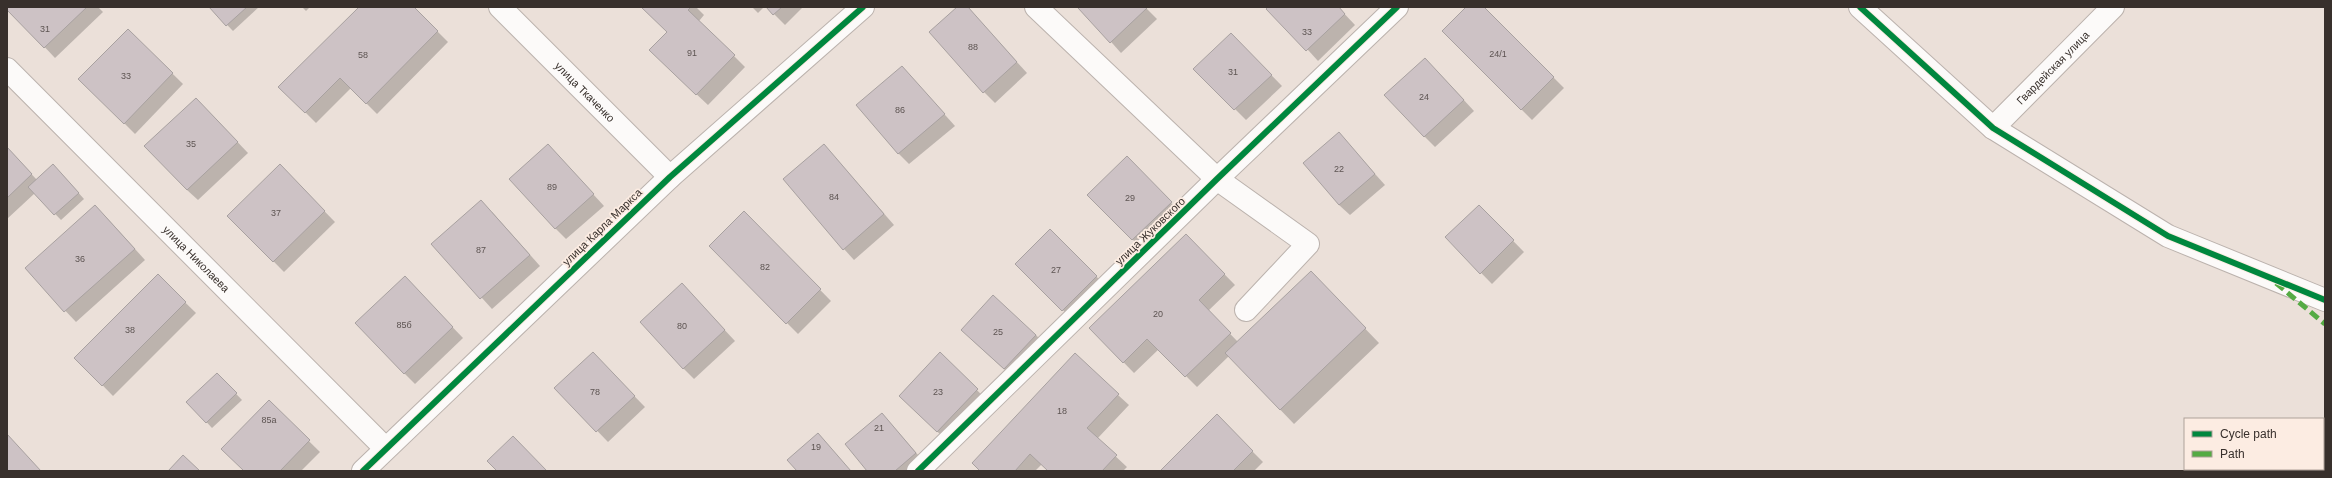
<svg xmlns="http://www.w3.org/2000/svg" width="2332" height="478" font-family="Arial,sans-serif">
	<rect width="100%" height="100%" fill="#ebe0d9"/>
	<g fill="#0003">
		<polygon points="7,7 98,7 103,12 55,58"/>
		<polygon points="210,7 259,7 233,31"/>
		<polygon points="302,7 310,7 306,11"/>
		<polygon points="360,7 413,7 448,42 377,114 351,88 316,123 280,87"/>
		<polygon points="642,7 696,7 704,15 699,21 745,67 708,105 661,61 668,32"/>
		<polygon points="752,7 764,7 758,13"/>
		<polygon points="767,7 803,7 785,25"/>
		<polygon points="958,7 967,7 1027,73 995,103 984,92"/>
		<polygon points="1080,7 1145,7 1157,19 1121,53"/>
		<polygon points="1269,7 1338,7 1355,25 1318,61"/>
		<polygon points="1467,7 1483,7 1564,88 1532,120 1443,31"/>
		<polygon points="128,30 183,84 135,134 80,79"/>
		<polygon points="1231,34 1282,86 1246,120 1195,69"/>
		<polygon points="902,67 955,126 909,164 898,153"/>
		<polygon points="1436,70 1474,111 1435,147 1424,136"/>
		<polygon points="207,110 248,153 198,200 187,190"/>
		<polygon points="1339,134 1385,185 1350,215 1339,205"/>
		<polygon points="548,145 604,206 566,239 555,228"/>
		<polygon points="824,145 894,225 854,260 844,249"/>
		<polygon points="7,148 37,180 59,171 84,199 61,220 35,193 7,219"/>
		<polygon points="1127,158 1181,213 1143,250 1089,195"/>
		<polygon points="291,177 335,222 284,272 229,216"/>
		<polygon points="1479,206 1524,252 1492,284 1446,237"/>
		<polygon points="492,212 540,266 492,309 433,244"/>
		<polygon points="744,212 831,301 798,334 710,246"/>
		<polygon points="106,217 145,260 76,322 26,269"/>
		<polygon points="1050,231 1107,287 1074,321 1016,264"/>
		<polygon points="1186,235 1235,285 1208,311 1238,342 1325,287 1379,343 1294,424 1229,356 1197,387 1159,349 1134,373 1090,328"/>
		<polygon points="158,276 196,313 113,396 76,358"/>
		<polygon points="415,288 463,338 415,384 404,373"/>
		<polygon points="692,295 735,341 694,379 683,368"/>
		<polygon points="1036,335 1046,346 1015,379 973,341"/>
		<polygon points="940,354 988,401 948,442 911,406"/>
		<polygon points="603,364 645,407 608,442 556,388"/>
		<polygon points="217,374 242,400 212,428 188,402"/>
		<polygon points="1118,395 1129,405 1097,439 1127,467 1123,471 1049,471 1042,464 1035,471 981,471"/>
		<polygon points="269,402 320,452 301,471 245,471"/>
		<polygon points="882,414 926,464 918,471 869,471"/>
		<polygon points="1217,416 1263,462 1254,471 1162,471"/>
	</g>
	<g fill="#cdc2c5" stroke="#a8a1a0">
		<polygon points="7,7 87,7 44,48 7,10"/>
		<polygon points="209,7 247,7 226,26"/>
		<polygon points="359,7 414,7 438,31 366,104 340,78 305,113 278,87"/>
		<polygon points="641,7 691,7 688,10 735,55 696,95 649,50 667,32"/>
		<polygon points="766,7 782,7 773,15"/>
		<polygon points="957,7 968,7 1017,62 983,93 929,32"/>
		<polygon points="1079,7 1146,7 1147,8 1110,43 1078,8"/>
		<polygon points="1268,7 1339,7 1345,14 1306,51 1266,9"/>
		<polygon points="1466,7 1484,7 1554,77 1521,110 1442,31"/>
		<polygon points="128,29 173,73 124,124 78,79"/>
		<polygon points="1231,33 1272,75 1234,110 1193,69"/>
		<polygon points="1425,58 1464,100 1424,137 1384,95"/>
		<polygon points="902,66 945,114 898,154 856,105"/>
		<polygon points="196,98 238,142 187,190 144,146"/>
		<polygon points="1339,132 1375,174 1339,205 1303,163"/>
		<polygon points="548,144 594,194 555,229 509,179"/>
		<polygon points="824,144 884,214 843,250 783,179"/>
		<polygon points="7,147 32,174 7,198"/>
		<polygon points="1127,156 1172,202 1132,240 1087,195"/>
		<polygon points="53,164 79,193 54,215 28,187"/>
		<polygon points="280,164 325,211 273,262 227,216"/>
		<polygon points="481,200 530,255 480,299 431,244"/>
		<polygon points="95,205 135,249 64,312 25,268"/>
		<polygon points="1479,205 1514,240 1480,274 1445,237"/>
		<polygon points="744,211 821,289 786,324 709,246"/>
		<polygon points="1050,229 1097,276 1062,311 1015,264"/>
		<polygon points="1186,234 1225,274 1199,300 1231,333 1185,377 1147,339 1123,363 1089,328"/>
		<polygon points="1311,271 1366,328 1280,410 1225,353"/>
		<polygon points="158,274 186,302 102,386 74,358"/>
		<polygon points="405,276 453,327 404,374 355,323"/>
		<polygon points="682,283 725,330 683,369 640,322"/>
		<polygon points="993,295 1036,335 1004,369 961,330"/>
		<polygon points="593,352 635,396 596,432 554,388"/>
		<polygon points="940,352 978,389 937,432 899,396"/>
		<polygon points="1075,353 1119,394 1087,428 1117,455 1102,471 1048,471 1030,454 1015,471 980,471 972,463"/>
		<polygon points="217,373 237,393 206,423 186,402"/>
		<polygon points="269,400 310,440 280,471 244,471 221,449"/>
		<polygon points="882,413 916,453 895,471 867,471 845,444"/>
		<polygon points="1217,414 1253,451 1233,471 1160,471"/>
		<polygon points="818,433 851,471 797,471 787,460"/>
		<polygon points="7,434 41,471 7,471"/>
		<polygon points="513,436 547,471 497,471 487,461"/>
		<polygon points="183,455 200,471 168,471"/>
	</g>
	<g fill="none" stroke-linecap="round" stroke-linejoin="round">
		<defs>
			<g id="minor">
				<path id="s1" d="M500 7 670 177"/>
				<polyline points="1036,7 1217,179 1308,244 1246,310"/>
				<polyline points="1860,7 1993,128 2168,236 2325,300"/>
				<path id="s2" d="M7 69 385 448"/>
				<path id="s3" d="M1993 128 2113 7"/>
				<polyline points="363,471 670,177 863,7"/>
				<polyline points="918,471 1217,179 1397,7"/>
			</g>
		</defs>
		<use href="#minor" stroke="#bbb2ad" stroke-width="24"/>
		<use href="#minor" stroke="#fcfaf9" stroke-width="22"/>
		<polyline stroke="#55ab44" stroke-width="5" stroke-dasharray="10 5" stroke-linecap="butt" points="2276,283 2325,324"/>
		<defs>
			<g id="cycleway">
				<polyline points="1860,7 1993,128 2168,236 2325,300"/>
				<polyline points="363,471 670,177 863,7"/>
				<polyline points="918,471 1217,179 1397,7"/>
			</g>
		</defs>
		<use href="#cycleway" stroke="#fcece2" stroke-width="8"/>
		<use href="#cycleway" stroke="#00873e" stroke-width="6"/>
	</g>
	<g text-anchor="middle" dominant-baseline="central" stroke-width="3.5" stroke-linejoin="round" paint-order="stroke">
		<g font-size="9" fill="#5d5452">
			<text x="45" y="29">31</text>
			<text x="1307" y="32">33</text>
			<text x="973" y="47">88</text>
			<text x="692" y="53">91</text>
			<text x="1498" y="54">24/1</text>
			<text x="363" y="55">58</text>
			<text x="1233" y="72">31</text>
			<text x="126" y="76">33</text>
			<text x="1424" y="97">24</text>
			<text x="900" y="110">86</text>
			<text x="191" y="144">35</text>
			<text x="1339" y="169">22</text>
			<text x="552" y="187">89</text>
			<text x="834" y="197">84</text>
			<text x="1130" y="198">29</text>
			<text x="276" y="213">37</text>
			<text x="481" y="250">87</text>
			<text x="80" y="259">36</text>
			<text x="765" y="267">82</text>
			<text x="1056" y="270">27</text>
			<text x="1158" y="314">20</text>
			<text x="404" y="325">85б</text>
			<text x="682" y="326">80</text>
			<text x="130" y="330">38</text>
			<text x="998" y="332">25</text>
			<text x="595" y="392">78</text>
			<text x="938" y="392">23</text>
			<text x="1062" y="411">18</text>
			<text x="269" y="420">85а</text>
			<text x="879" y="428">21</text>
			<text x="816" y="447">19</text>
		</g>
		<g font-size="11" fill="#38302c" stroke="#fcece2">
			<text stroke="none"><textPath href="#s3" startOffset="85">Гвардейская улица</textPath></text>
			<text stroke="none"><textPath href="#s1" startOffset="120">улица Ткаченко</textPath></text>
			<text transform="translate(602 227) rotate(-44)">улица Карла Маркса</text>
			<text transform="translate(1150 231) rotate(-44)">улица Жуковского</text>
			<text stroke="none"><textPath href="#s2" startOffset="268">улица Николаева</textPath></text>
		</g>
	</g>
	<rect width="2332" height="478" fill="none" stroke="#38302c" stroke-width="16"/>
	<rect x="2184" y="418" width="140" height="52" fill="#fcece2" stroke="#aea199"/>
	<rect x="2192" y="431" width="20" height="6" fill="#00873e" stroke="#aea199"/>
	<text x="2220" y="438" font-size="12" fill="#38302c">Cycle path</text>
	<rect x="2192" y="451" width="20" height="6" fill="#55ab44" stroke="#aea199"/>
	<text x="2220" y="458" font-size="12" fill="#38302c">Path</text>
</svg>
